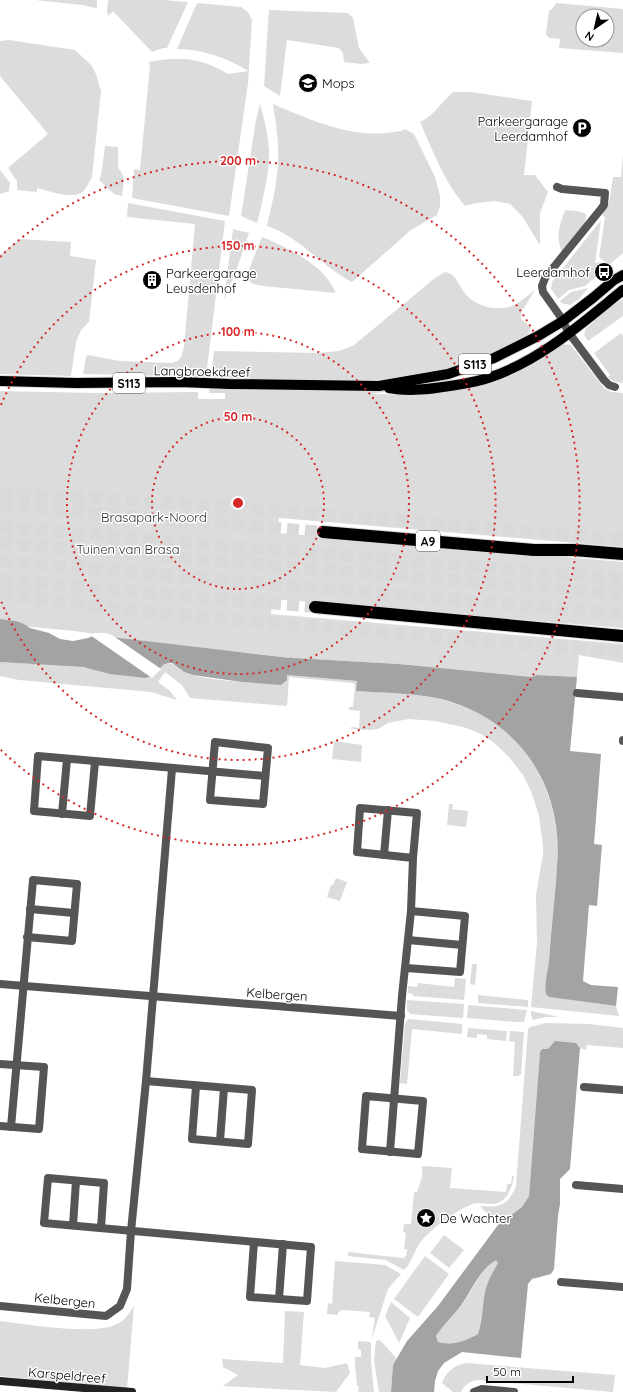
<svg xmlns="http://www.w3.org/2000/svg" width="623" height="1392" font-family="Quicksand,sans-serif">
	<rect width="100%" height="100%" fill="#fff"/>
	<g fill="#dcdcdc" fill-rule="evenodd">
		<polygon points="35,0 97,0 97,7 95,8 82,5"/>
		<polygon points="108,0 164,0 188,2 167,48 163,48 152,52 113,11 108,16 107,11"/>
		<path d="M197 3 241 7 248 12 252 20 248 83 229 216 132 198 134 169 140 170 150 65 148 62C178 56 201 57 228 74L248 71C227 58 202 49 177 49Z"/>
		<path d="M556 3 623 9V53L559 48 560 39 549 38 546 34 549 11 552 9ZM583 16H607V40H583Z"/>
		<polygon points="269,10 348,13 353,18 359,48 370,63 361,64 344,62 343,53 339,48 287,40 280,96 264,86"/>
		<path d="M9 40 75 50 91 65 96 74 101 91 92 177C89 182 86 190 81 193 68 199 50 191 37 188V192L17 190V181L8 168 48 134 0 76V41Z"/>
		<path d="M453 92H471L532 101 524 175H535L548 192 540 213V245L522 216 510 204 495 201 476 203 465 206C444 182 433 151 420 122 434 116 442 101 453 92Z"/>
		<path d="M260 104C265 122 270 142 269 162 267 182 262 203 257 223L241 216 256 120Z"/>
		<path d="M273 104C308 119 348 137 387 133 393 132 400 132 405 129L414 134 435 177 440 196V206L437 215 411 230 352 282C322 267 300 237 267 226 272 205 277 184 278 162 279 143 276 123 273 104Z"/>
		<polygon points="105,146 118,147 118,168 122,173 124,179 122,196 114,194 99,180 101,176"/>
		<polygon points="623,155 623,253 609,265 599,257 605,217 602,214 609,203 613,177 621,177"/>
		<polygon points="0,170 10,183 9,191 0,194"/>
		<polygon points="128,203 225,221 206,377 83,374 86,357 88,355 120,361 171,363 178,361 181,357 184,347 195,224 127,217"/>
		<path d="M565 210 578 211 586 214C588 226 570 244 563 254 555 237 559 227 565 210Z"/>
		<polygon points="601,220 595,263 599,262 605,267 598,273 599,274 585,286 569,290 558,299 551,289 552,282"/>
		<polygon points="233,229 249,233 236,271 224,299"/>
		<path d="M262 237C282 245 312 260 326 277 330 282 333 288 336 293L263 286 253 284 247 280C246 273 259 246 262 237Z"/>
		<polygon points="20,239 71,242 70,256 96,260 89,322 81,330 76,342 71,376 0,374 0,255"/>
		<path d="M445 272C456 274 458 284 464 292 473 305 493 311 509 307 518 304 527 296 535 290L522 311 521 319 531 327 525 345 476 371 444 381 424 386 371 394 415 395 442 392 561 344 571 345 604 388 612 392 623 393V547L279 518 278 533 623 562V628L273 599 271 614 623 644V663L579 655 577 677 537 675 532 677 399 664 293 658 291 657 290 658 250 653 184 647 74 631 0 624V391L96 393 198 392V399H225V393H209L214 351 317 353 339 351 354 345 435 278Z"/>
		<polygon points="588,288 579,299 570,305 561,303 560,301 571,292"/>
		<polygon points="623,299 623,316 588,341 584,335 586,328 594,322 592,319"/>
		<path d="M621 333 623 336V383C617 382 612 382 608 377L610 375 594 353Z"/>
		<path d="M0 662 83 667 95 670 158 669C172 655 175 670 189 674 217 682 252 682 281 685L287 675 357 681 356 691C386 693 418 693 447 701 523 722 563 791 557 867 555 899 551 930 549 961 548 970 545 985 546 994L550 997 616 1006 619 1016 531 1007 537 943 536 895 543 854V846L539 816 531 791 523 775 509 757 493 742 479 733 463 727 435 721 409 719 388 723 378 729 368 730 351 729V727L359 728 360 711 349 710V707H353L355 685 353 683 289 677 287 706 190 698 182 685 165 672 158 682 170 691 177 700 151 692 19 680 0 676Z"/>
		<polygon points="334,741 362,745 361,762 332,759"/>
		<polygon points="449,804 453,804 452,809 468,811 466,827 447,825"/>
		<polygon points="336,878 347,882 340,901 327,897 331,885 333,885"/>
		<polygon points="472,964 477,964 475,985 470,984"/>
		<polygon points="455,978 466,979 464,1000 413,996 413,994 408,993 408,986 417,987 418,983 454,987"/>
		<polygon points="478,995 528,1000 528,1007 478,1003"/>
		<polygon points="407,1000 464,1004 463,1018 410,1014 407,1010"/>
		<polygon points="468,1005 527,1010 524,1022 517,1022 467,1018"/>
		<polygon points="531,1011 559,1017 546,1017 533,1020 531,1016"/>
		<polygon points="409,1019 462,1024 462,1034 412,1029 407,1084 400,1083 405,1024 407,1020"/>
		<path d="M546 1023 589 1024 623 1028V1048L587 1045 586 1050 580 1048 576 1043 548 1049H542L540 1052 529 1196 522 1207 498 1225 480 1206C500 1208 508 1205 516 1186L528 1029 530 1027Z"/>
		<polygon points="468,1028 507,1031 506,1041 487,1039 487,1035 477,1034 477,1038 467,1037"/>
		<polygon points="510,1031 524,1032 521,1074 518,1076 513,1076 515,1042 509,1041"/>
		<path d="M422 1166 452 1168 450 1188 506 1192 507 1184H511L512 1176H514C512 1189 506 1204 491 1204 484 1204 477 1202 470 1205 453 1213 430 1229 419 1244 414 1252 411 1264 404 1270L386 1260 348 1256V1252L403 1258 406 1256 407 1249H404L406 1233 403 1232 404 1224H411L414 1192H417L422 1177Z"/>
		<polygon points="444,1235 464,1250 449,1268 430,1253"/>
		<polygon points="425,1256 449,1274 418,1317 394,1299"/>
		<path d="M495 1259 499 1263C493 1272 487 1282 485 1292 482 1306 483 1320 478 1334 465 1341 453 1346 438 1342L436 1336C445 1323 455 1314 464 1302 474 1287 481 1270 495 1259Z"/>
		<path d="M335 1261 385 1265 401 1274 388 1289 371 1341V1361L374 1392H358L359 1386H357C357 1376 354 1367 355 1357H361V1350L358 1349V1341L371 1342 375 1318 369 1317 370 1312 342 1310 341 1311 338 1312V1315L327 1314 328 1303 332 1304Z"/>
		<polygon points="391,1302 410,1318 399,1343 385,1316"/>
		<path d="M134 1306 127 1389 0 1376V1321C26 1324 95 1336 117 1324 125 1320 129 1314 134 1306Z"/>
		<polygon points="285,1311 304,1312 300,1365 325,1368 347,1363 350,1373 336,1392 223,1386 238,1375 223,1367 222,1359 283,1363"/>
		<polygon points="380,1340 397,1359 393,1365 391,1392 379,1392 374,1360 376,1341"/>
		<path d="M466 1363 615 1375 613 1392 478 1380C470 1381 464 1385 461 1392H453L442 1383C446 1372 454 1365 466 1363Z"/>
	</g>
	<g fill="#a3a3a3" fill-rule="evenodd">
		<path d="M0 619 16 621 24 624 30 628 49 633 60 639 73 641 88 638 95 635 290 658V657L293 658 399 664 532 677 537 675 577 677 570 751 601 754 594 844 602 845 597 906 589 905 583 981 591 985 618 987 616 1006 549 997 546 994C544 985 548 970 549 961 551 930 555 898 557 867 564 787 520 719 441 699 414 693 384 693 356 691L357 681 287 675V680L281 685 242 682 193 675 184 672 172 663H168L163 665 153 676 145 678 110 674 83 667 0 662Z"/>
		<path d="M555 1041 576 1043 580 1048 570 1169 560 1179V1204L558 1216 554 1269 551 1274 532 1279 528 1284 521 1358 462 1352 444 1363 438 1371 435 1381 434 1392H391L393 1365 407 1341 438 1306 498 1225 522 1207 529 1196 540 1052 542 1049H548ZM496 1260 498 1263C493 1272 487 1282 485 1292 482 1306 483 1320 478 1334 465 1341 453 1346 438 1342L436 1336C444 1324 454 1315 462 1304 472 1290 480 1269 496 1260Z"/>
	</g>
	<polygon fill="#fff" points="95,633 106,633 112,635 161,669 152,678 90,635"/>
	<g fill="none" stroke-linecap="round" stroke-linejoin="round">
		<g stroke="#d9d9d9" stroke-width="12" stroke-dasharray="12 6" stroke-linecap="butt">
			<path d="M0 495C31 497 63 496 94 498 271 510 447 524 623 539"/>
			<polyline points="0,505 323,532"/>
			<polyline points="0,527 623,579"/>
			<polyline points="0,543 623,594"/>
			<polyline points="0,561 623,614"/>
			<polyline points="0,580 315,607"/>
			<polyline points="0,594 145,612 317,627 623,652"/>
		</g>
		<defs>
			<g id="primary">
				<polyline points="0,381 76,383 181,382 229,384 379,386 448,374 494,358 538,336 563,321 594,297 614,280 623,275"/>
				<path d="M389 388C409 392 431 389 450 386 463 384 478 382 491 377 541 360 582 323 623 290"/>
			</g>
			<g id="highway">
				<polyline points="323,532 534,550 574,550 623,554"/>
				<path d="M315 607C418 616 520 627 623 636"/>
			</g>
		</defs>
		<use href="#primary" stroke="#dbdbdb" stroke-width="12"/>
		<use href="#highway" stroke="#dbdbdb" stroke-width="14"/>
		<g stroke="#555" stroke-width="8">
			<polyline points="557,187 562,189 605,193 604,205 601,209 545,278 542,286 543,292 560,316 569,333 604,380 609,385 615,387"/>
			<polyline points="577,693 623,697"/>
			<polyline points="623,740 623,741"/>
			<polygon points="215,742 268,748 263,804 210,800"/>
			<polyline points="95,762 90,816 34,811 38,756 265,776"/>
			<polyline points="62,814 67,759"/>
			<polyline points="384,855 388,810"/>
			<polyline points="30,909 74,913"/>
			<polyline points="408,940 462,945"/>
			<polyline points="406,968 460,972 465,916 411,911"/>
			<polyline points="0,984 401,1016"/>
			<polyline points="0,1064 44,1067 39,1129 0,1126"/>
			<polyline points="146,1081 252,1090 248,1144 192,1139 196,1086"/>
			<polyline points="584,1087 623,1090"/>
			<polygon points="366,1096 423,1101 418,1154 362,1149"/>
			<polyline points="11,1127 33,880 77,884 72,941 27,937"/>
			<polyline points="220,1141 224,1088"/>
			<polyline points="390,1152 402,996 411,911 413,858 417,813 360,808 357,852 413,858"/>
			<polyline points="576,1185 623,1189"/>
			<polyline points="73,1225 76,1181"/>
			<polyline points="101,1228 104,1183 48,1178 44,1223 311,1247 307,1301 250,1297 254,1242"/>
			<polyline points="561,1282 623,1287"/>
			<polyline points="279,1299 283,1244"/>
			<polyline points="0,1306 106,1316 120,1306 127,1289 131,1231 146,1081 172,769"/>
			<polyline points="474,1392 482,1389 514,1392"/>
		</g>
		<polyline stroke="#222" stroke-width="8" points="0,1381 132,1392"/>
		<use href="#primary" stroke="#000" stroke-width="10"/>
		<use href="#highway" stroke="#000" stroke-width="12"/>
	</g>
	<g fill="none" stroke="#d62828" stroke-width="2" stroke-dasharray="2 4">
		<circle cx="238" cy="503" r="86"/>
		<circle cx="238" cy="503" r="171"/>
		<path d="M1 405A257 257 0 1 1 1 601"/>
		<path d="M0 257A342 342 0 1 1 0 749"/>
	</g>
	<defs>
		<symbol id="school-disc" viewBox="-11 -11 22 22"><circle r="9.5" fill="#000" stroke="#fff"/><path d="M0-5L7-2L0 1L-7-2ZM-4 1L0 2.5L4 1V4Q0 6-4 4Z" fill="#fff"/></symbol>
		<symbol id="parking-disc" viewBox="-11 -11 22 22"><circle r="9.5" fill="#000" stroke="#fff"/><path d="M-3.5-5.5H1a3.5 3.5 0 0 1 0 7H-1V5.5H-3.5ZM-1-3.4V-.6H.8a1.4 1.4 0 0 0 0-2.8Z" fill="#fff"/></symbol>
		<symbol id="bus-disc" viewBox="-11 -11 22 22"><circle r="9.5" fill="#000" stroke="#fff"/><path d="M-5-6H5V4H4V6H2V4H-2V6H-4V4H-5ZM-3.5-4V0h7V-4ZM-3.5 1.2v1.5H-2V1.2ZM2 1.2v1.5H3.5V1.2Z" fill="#fff"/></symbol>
		<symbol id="building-disc" viewBox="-11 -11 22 22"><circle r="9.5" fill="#000" stroke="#fff"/><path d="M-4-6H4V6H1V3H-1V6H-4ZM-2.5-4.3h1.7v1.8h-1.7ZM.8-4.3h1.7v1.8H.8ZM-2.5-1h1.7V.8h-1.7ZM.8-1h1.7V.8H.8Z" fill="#fff"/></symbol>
		<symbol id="sight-disc" viewBox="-11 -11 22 22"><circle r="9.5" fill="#000" stroke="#fff"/><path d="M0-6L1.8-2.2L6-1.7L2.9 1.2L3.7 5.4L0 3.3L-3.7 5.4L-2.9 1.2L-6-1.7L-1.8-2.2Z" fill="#fff"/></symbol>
	</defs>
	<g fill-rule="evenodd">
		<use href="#school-disc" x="297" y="72" width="22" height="22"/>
		<use href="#parking-disc" x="571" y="117" width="22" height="22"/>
		<use href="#bus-disc" x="593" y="261" width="22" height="22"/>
		<use href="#building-disc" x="141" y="269" width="22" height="22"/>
		<use href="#sight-disc" x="415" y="1207" width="22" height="22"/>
	</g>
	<g text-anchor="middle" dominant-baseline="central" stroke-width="3" stroke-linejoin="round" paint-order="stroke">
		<g fill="#fff" stroke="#4c4c4c" stroke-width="1">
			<rect x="459" y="354" width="32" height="20" rx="3"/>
			<rect x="113" y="373" width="32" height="20" rx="3"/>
			<rect x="416" y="531" width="24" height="20" rx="3"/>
		</g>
		<g font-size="12" font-weight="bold" fill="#000">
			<text x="475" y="364">S113</text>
			<text x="129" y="383">S113</text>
			<text x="428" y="541">A9</text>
		</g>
		<g font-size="13" fill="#000" stroke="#fff" text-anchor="start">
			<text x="322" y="83">Mops</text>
			<text x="568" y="121" text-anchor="end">Parkeergarage<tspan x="568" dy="15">Leerdamhof</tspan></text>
			<text x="590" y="272" text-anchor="end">Leerdamhof</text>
			<text x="166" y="273">Parkeergarage<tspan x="166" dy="15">Leusdenhof</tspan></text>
			<text x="440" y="1218">De Wachter</text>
		</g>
		<g font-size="13" fill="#000" stroke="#fff">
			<text transform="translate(202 371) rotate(1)">Langbroekdreef</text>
			<text transform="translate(277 994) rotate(4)">Kelbergen</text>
			<text transform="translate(65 1300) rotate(6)">Kelbergen</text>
			<text transform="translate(67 1375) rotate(5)">Karspeldreef</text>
		</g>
		<g font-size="13" fill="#333" stroke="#fff">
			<text x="154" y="517">Brasapark-Noord</text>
			<text x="128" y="549">Tuinen van Brasa</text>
		</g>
	</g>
	<circle cx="238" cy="503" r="6" fill="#d62828" stroke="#fff" stroke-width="2"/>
	<g font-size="12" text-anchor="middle" font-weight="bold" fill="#d62828" stroke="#fff" stroke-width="3" stroke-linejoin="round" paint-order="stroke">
		<text x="238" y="165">200 m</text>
		<text x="238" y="250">150 m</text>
		<text x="238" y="336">100 m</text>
		<text x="238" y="421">50 m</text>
	</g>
	<g transform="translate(595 28) rotate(214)"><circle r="19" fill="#ffffff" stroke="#999999"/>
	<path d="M0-3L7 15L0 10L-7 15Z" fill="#000000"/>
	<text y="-6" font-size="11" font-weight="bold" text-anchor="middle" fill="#000000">N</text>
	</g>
	<path d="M487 1376v6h86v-6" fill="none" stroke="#000000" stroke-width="2"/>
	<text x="493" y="1376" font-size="12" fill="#000000" stroke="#ffffff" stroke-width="3" paint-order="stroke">50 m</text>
</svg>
